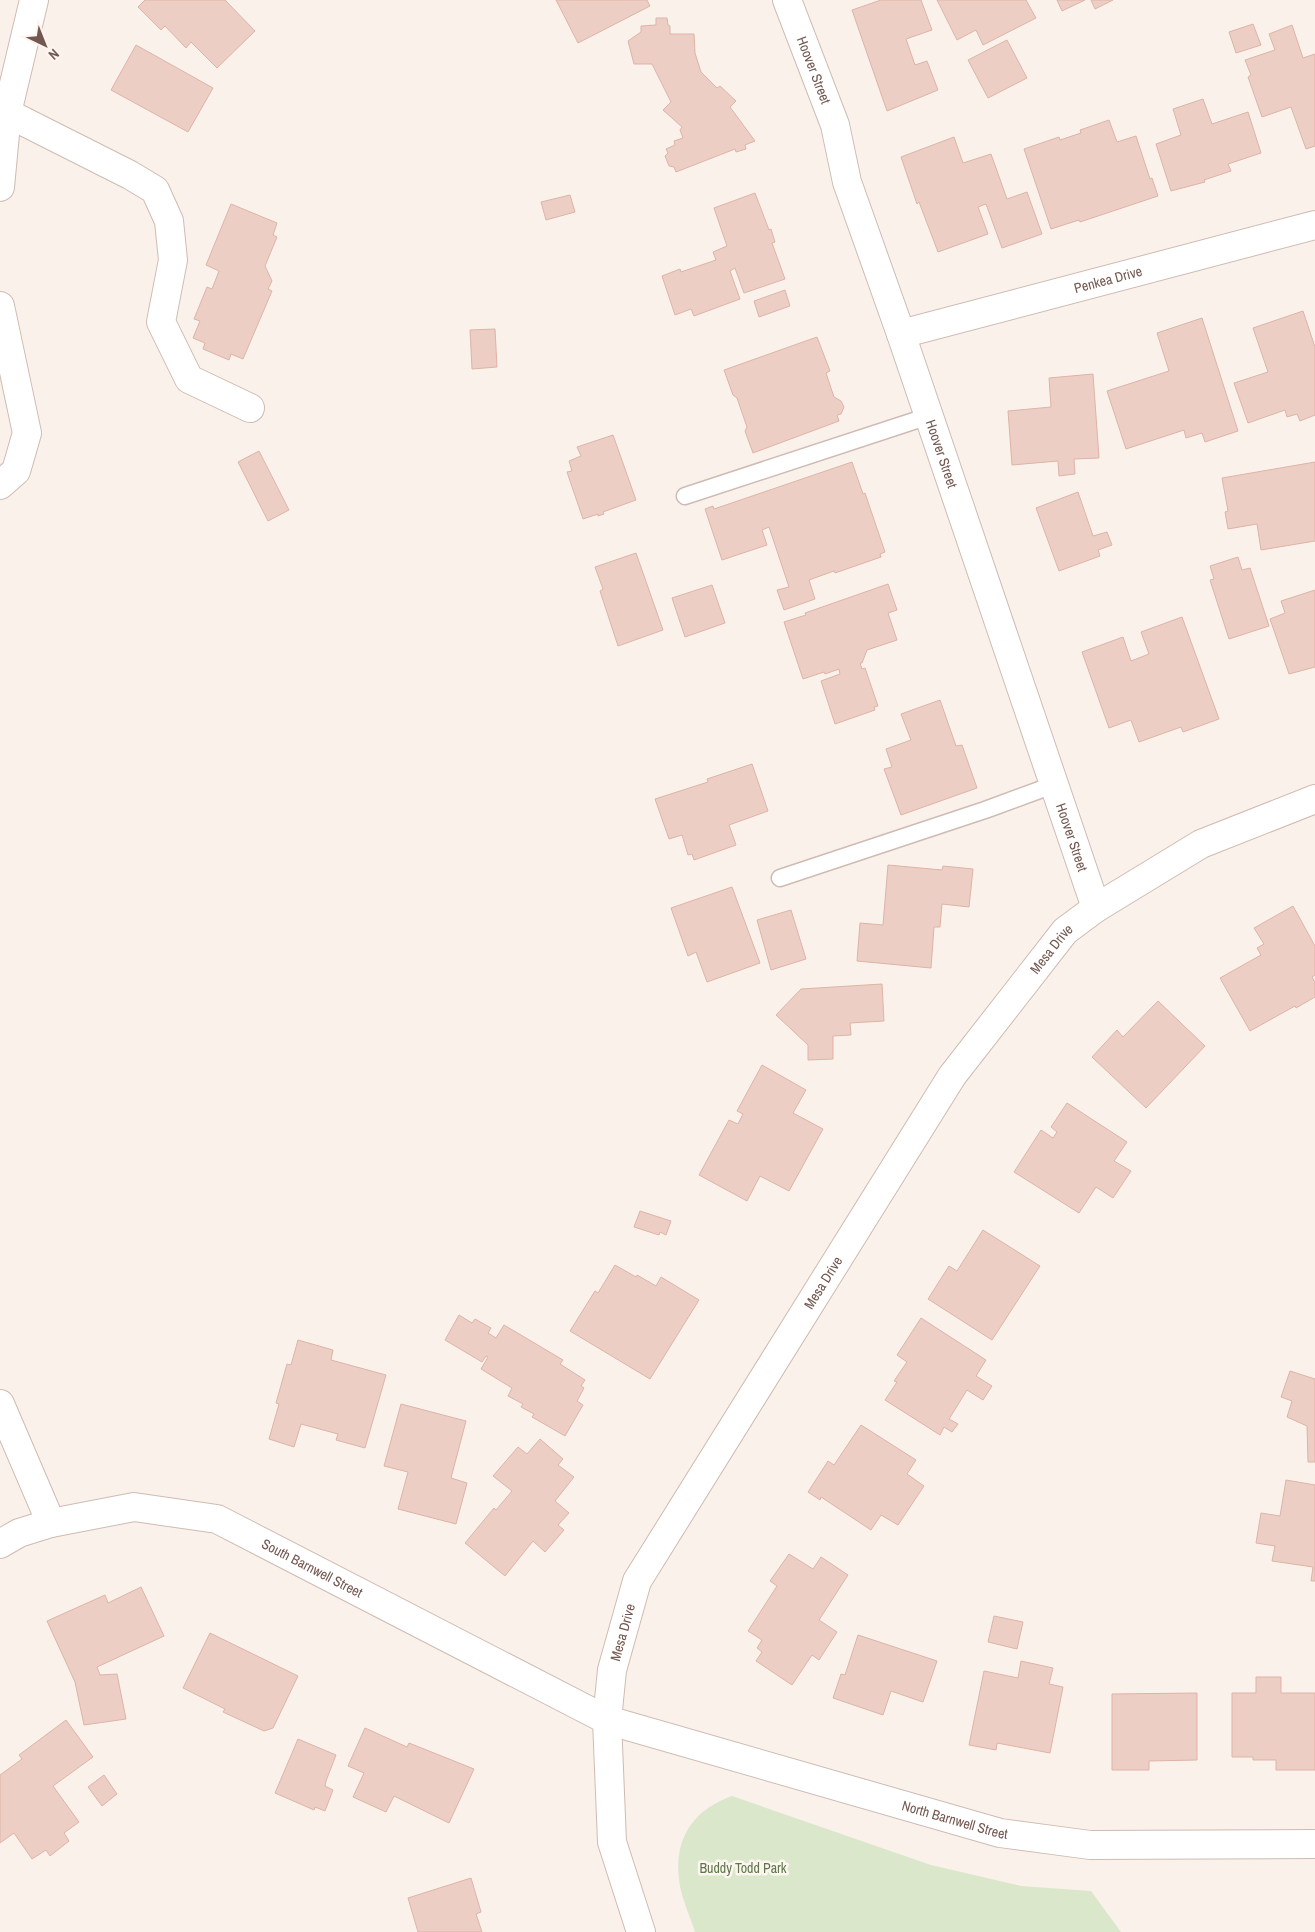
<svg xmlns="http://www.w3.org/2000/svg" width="1315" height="1932" font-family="'Archivo Narrow',sans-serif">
	<rect width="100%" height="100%" fill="#faf2ea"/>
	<path fill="#dae7ca" d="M732 1796 931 1865 1021 1886 1091 1891 1121 1932H695C690 1916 681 1897 679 1880 674 1838 693 1810 732 1796Z"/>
	<g fill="#edcec5" stroke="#deb3a7">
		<polygon points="145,0 225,0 255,31 217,68 191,42 186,48 165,26 161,30 138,7"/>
		<polygon points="556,0 647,0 650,6 578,43"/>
		<polygon points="881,0 921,0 932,30 906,39 915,65 927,61 938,90 887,111 852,10"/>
		<polygon points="937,0 1026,0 1036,18 983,45 976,30 957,40"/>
		<polygon points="1057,0 1085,0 1062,11"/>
		<polygon points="1091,0 1113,0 1095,9"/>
		<polygon points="656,18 667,18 668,25 670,26 670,34 694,34 695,53 701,72 717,88 720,86 736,101 730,107 755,141 745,145 746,149 736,152 735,149 676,172 674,167 669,166 665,156 668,153 666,149 675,145 674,141 683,138 680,130 682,127 663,110 671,102 652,64 634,64 628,41 641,32 641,26 656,25"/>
		<polygon points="1253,24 1261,45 1236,53 1229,32"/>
		<polygon points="1292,25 1303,58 1315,54 1315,146 1306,149 1291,107 1262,117 1248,77 1251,75 1245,60 1275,50 1269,34"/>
		<polygon points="1007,40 1027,78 988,98 968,60"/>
		<polygon points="136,45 213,88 188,132 111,90"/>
		<polygon points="1203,99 1212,124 1248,112 1261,153 1228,164 1231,171 1204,180 1205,182 1171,191 1156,144 1181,135 1173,109"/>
		<polygon points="1109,120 1117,142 1136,136 1150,179 1152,178 1158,196 1080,222 1079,220 1051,229 1024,149 1059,137 1060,140 1081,133 1080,130"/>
		<polygon points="954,137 963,163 991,154 1007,199 1027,192 1042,234 1002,248 986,204 978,207 988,234 938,252 919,202 917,204 901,157"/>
		<polygon points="755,193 769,230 771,229 775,242 772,243 785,279 744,293 735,268 730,271 740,299 694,316 691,309 675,315 662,276 680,269 681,272 716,260 713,252 727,246 714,208"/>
		<polygon points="570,195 575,212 546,220 541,202"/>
		<polygon points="231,204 277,223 273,235 277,237 265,266 272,281 268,289 272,291 243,359 231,354 229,360 203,349 205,343 193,338 200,321 194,319 207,287 212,289 219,271 206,265"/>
		<polygon points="785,290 790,306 759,317 754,301"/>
		<polygon points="1303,311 1315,347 1315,415 1300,421 1297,414 1287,417 1285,410 1248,423 1234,383 1268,372 1253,328"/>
		<polygon points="1202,318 1238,431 1205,442 1202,433 1186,438 1184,430 1126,449 1107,391 1169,371 1157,333"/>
		<polygon points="495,329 497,367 472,369 470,330"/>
		<polygon points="817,337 830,371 826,373 834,397 841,401 844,407 841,414 837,415 839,421 753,453 745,431 747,427 737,398 733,395 724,370"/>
		<polygon points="1093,374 1099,458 1074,459 1075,474 1059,476 1058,461 1012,465 1008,411 1051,407 1049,378"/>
		<polygon points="613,435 636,500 603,512 604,514 598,516 598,514 583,519 567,472 572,471 569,461 581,456 577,447"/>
		<polygon points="259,451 289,510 268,521 238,462"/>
		<polygon points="852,462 863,494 865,493 885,552 880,554 881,557 835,573 834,571 809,580 815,599 784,610 777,590 789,587 769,527 762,530 767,545 722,560 705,509 713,506 714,509"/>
		<polygon points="1315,462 1315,541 1261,550 1257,524 1228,529 1225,512 1228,511 1222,478"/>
		<polygon points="1078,492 1093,536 1107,532 1112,545 1098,550 1100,556 1059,571 1036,508"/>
		<polygon points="636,553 663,630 618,646 600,591 603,589 595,567"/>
		<polygon points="1238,557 1242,570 1250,568 1269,626 1229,639 1210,580 1214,579 1210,566"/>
		<polygon points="888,584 897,610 888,613 897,640 867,650 862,663 860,663 862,669 865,668 878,706 874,707 875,710 835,724 821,681 840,674 839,669 825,674 824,672 803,679 784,622 806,615 805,613"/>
		<polygon points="712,585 725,623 685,637 672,598"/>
		<polygon points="1315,590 1315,667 1289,674 1270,619 1285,613 1281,601"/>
		<polygon points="1182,617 1219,719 1183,732 1181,727 1139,742 1131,720 1109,728 1082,652 1123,637 1131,661 1149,654 1141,632"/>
		<polygon points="940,700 956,746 962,745 977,788 901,815 884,769 892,767 886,749 911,740 901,714"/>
		<polygon points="752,764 768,811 729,825 736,845 694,860 692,854 688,855 682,835 669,839 655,799 708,782 707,779"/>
		<polygon points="888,865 942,870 943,866 973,869 969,907 942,904 940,927 934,927 931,968 857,961 860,923 883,925"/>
		<polygon points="732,887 760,963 707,982 696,952 688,956 671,908"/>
		<polygon points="1293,906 1315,946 1315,975 1312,977 1315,982 1315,997 1296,1008 1295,1006 1250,1031 1220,978 1261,955 1257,948 1264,944 1254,928"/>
		<polygon points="791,910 806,959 771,970 757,920"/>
		<polygon points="882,984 884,1021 850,1023 851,1035 833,1036 833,1059 808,1060 808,1045 776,1015 801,989"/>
		<polygon points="1158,1001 1205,1046 1146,1108 1092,1057 1117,1030 1123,1037"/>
		<polygon points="762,1065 806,1090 793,1113 823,1129 789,1191 760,1176 747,1201 699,1175 729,1120 738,1124 743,1114 737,1111"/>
		<polygon points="1067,1103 1127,1142 1114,1161 1131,1171 1113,1198 1096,1187 1079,1213 1014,1172 1041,1130 1053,1138 1057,1132 1051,1127"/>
		<polygon points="640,1211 671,1221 666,1235 660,1232 659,1235 634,1227"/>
		<polygon points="983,1230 1040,1266 992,1340 928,1299 949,1266 957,1271"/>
		<polygon points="615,1265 636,1277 637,1275 656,1286 661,1277 699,1300 650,1379 570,1331 595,1291 598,1293"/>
		<polygon points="459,1315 472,1323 475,1319 491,1328 488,1333 496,1338 504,1325 563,1360 560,1364 585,1380 581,1386 584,1388 577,1401 583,1405 565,1436 532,1417 534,1414 521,1407 523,1404 508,1396 512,1388 481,1369 488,1357 486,1356 482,1362 445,1340"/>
		<polygon points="921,1318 986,1360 976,1376 992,1386 983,1400 967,1390 949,1419 958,1424 952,1432 944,1427 940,1435 885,1400 897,1382 894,1381 907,1362 897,1355"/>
		<polygon points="298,1340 333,1350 331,1360 386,1375 365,1448 336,1440 338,1434 301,1424 294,1447 269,1439 279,1404 276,1403 287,1364 291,1365"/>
		<polygon points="1290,1371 1315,1379 1315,1462 1308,1462 1307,1426 1287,1417 1292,1401 1281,1397"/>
		<polygon points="401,1404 466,1421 451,1478 467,1483 456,1524 398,1509 408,1472 384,1466"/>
		<polygon points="861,1425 916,1460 907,1474 924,1486 898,1525 881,1515 871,1530 821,1497 820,1500 808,1492 828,1461 834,1465"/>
		<polygon points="540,1439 563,1459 558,1465 574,1477 555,1501 569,1513 558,1525 564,1530 545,1552 533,1541 505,1576 465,1543 494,1508 496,1510 512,1491 493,1476 518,1447 527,1454"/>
		<polygon points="1286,1480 1315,1485 1315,1581 1311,1581 1313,1567 1272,1561 1275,1546 1256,1543 1261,1513 1280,1516"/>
		<polygon points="789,1554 813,1569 821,1557 848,1575 819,1620 837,1632 819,1660 812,1655 792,1685 756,1661 762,1652 757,1648 762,1640 748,1631 777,1586 770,1581"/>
		<polygon points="141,1587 164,1636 97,1667 100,1675 117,1674 126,1719 84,1725 75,1682 47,1621 105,1595 108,1603"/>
		<polygon points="994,1616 1023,1622 1017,1649 988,1642"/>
		<polygon points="210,1633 298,1676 273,1728 264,1731 223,1712 225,1709 183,1688"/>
		<polygon points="858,1635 937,1661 923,1702 891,1691 883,1715 833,1698 841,1674 845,1675"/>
		<polygon points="1021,1661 1053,1668 1049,1684 1063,1687 1050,1753 997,1743 996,1750 969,1745 984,1671 1018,1678"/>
		<polygon points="1256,1677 1281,1677 1281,1693 1315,1693 1315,1770 1276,1770 1276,1760 1253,1760 1253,1757 1232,1757 1232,1693 1256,1693"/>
		<polygon points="1197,1693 1197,1760 1149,1761 1149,1770 1112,1770 1112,1694"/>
		<polygon points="66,1720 93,1757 53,1786 79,1822 64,1833 69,1841 50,1856 46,1850 32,1859 14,1833 0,1843 0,1775 22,1759 19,1755"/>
		<polygon points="365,1728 407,1747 409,1743 474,1769 449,1823 394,1796 386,1812 353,1797 364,1773 348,1766"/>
		<polygon points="298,1739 336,1755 326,1781 325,1786 333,1790 325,1811 315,1807 314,1810 275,1793"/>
		<polygon points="104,1775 117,1794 102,1806 88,1787"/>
		<polygon points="471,1878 481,1912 476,1914 482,1932 418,1932 408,1898"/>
	</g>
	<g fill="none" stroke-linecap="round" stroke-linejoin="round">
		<defs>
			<g id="service">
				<polyline points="685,496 929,416"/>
				<polyline points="780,878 985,810 1053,785"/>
			</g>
			<g id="minor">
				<path id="s1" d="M787 0 835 125 847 182 901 334 1096 908"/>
				<polyline points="7,113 130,175 155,190 169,221 173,260 161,322 189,379 250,408"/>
				<path id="s2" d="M901 334 1315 225"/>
				<polyline points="0,1404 51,1523"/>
				<path id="s3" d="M607 1720 1000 1833 1090 1845 1315 1844"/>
			</g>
			<g id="tertiary">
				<polyline points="0,187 7,113 34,0"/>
				<polyline points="0,306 27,433 16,471 0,485"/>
				<path id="s4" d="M0 1544 19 1533 51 1523 134 1507 217 1519 607 1720"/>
			</g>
			<g id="secondary">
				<path id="s5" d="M641 1932 612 1842 607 1720 612 1670 637 1581 952 1076 1065 931 1096 908 1201 844 1315 799"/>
			</g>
		</defs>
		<use href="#service" stroke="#cebbb4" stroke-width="19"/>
		<use href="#minor" stroke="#cebbb4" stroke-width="30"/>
		<use href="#tertiary" stroke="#cebbb4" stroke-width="30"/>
		<use href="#secondary" stroke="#d0bab2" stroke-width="30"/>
		<use href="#service" stroke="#fff" stroke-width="16"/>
		<use href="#minor" stroke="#fff" stroke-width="28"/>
		<use href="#tertiary" stroke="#fff" stroke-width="28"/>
		<use href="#secondary" stroke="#fff" stroke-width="28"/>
	</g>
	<g text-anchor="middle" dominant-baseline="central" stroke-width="5" stroke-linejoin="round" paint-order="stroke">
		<g font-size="14" fill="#735750" stroke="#fdf6f0">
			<text stroke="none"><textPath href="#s1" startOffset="75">Hoover Street</textPath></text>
			<text stroke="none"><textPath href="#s2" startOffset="214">Penkea Drive</textPath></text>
			<text stroke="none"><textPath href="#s1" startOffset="480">Hoover Street</textPath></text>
			<text stroke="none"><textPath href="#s1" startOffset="885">Hoover Street</textPath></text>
			<text stroke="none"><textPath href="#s5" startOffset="1116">Mesa Drive</textPath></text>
			<text stroke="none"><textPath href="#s5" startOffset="711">Mesa Drive</textPath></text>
			<text stroke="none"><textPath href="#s4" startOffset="331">South Barnwell Street</textPath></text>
			<text stroke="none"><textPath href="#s5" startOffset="306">Mesa Drive</textPath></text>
			<text stroke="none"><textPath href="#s3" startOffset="362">North Barnwell Street</textPath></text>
		</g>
		<g font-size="14" fill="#5e774a" stroke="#fdf6f0">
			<text x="743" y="1868">Buddy Todd Park</text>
		</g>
	</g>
	<g transform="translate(45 45) rotate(137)" stroke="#fdf6f0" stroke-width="4" paint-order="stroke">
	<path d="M0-4L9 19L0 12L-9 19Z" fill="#735750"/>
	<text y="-8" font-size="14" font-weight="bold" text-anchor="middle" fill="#735750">N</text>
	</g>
</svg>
